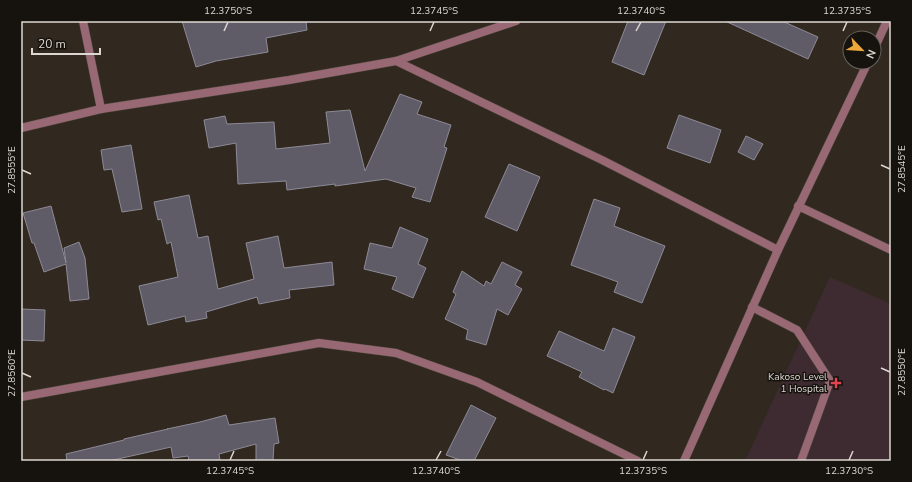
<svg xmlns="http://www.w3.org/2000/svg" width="912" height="482" font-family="'Nunito Sans',sans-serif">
	<rect width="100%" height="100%" fill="#31291f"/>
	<polygon fill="#3e2b32" points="830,277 891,304 891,461 745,461"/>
	<g fill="#5f5c68" stroke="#8d8a97">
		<polygon points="182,21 306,21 307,30 266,38 268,52 216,61 196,67"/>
		<polygon points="628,21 666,21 644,75 612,62"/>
		<polygon points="725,21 782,21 818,37 808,59"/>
		<polygon points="400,94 422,102 417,114 451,125 444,147 447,148 430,202 412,197 416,188 386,179 335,186 335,184 287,190 286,181 238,184 236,143 209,148 204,120 225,116 227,124 274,122 276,149 330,143 326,112 350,110 365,171"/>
		<polygon points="679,115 721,130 710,163 667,148"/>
		<polygon points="746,136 763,144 754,160 738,152"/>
		<polygon points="131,145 142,209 122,212 112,169 104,170 101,150"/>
		<polygon points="509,164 540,177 517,231 485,217"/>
		<polygon points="189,195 198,238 208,236 218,289 254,279 246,243 278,236 284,268 332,262 334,285 289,290 290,298 259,304 257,297 206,312 207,318 186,322 185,316 148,325 139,286 178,277 171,242 167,244 161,219 158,220 154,202"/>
		<polygon points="594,199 620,208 614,226 665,246 642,303 614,292 618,282 571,265"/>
		<polygon points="51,206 66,263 64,248 79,242 85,258 89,299 70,301 66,264 44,272 34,243 32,243 23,213"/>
		<polygon points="400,227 428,239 418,264 426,268 413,298 392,289 397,277 364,269 370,243 392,248"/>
		<polygon points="502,262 522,272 515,285 522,289 508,315 497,309 486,345 466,339 468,330 445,319 456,294 453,292 462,271 484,286 486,281 491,284"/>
		<polygon points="21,309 45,310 44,341 21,340"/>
		<polygon points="613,328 635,337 613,393 605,389 604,390 579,377 582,372 547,356 559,331 604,351"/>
		<polygon points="471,405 496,418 474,461 463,461 446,455"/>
		<polygon points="226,415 229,425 275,418 279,443 274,444 273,461 256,461 256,444 219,454 220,461 189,461 188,456 173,458 171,447 109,461 67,461 66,454 124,440 124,439 168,429 167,429 200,422"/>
	</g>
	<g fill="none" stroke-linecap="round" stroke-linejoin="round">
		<defs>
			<polyline id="lane" points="752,307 797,330 830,381 801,461"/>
			<g id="street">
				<polyline points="83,21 101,109"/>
				<polyline points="874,49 887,21"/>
				<polyline points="396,61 516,21"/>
				<polyline points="21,128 101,109 289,80 396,61 602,160 778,250"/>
				<polyline points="798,206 891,250"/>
				<polyline points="21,397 319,343 396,353 477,382 638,461"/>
				<polyline points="684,461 778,250 868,62"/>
			</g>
		</defs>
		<use href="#lane" stroke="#4d453b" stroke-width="9"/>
		<use href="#street" stroke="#4d453b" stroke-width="9"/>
		<use href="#lane" stroke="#986974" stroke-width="8"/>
		<use href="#street" stroke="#986974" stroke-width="8"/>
	</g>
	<path fill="none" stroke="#ddd7d1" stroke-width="1.5" d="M224 31 228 22M430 31 434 22M636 31 641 22M843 31 847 22M881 165 890 169M22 170 31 174M881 368 890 372M22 373 31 377M230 460 234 451M436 460 441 451M643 460 647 451M849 460 853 451"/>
	<path fill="#e0444e" stroke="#16120e" stroke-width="1.5" d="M834 377h4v4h4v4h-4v4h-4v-4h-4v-4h4z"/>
	<g text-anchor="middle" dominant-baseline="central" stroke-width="3" stroke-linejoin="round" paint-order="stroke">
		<g font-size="10" fill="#ddd7d1" stroke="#16120e" text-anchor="end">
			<text x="827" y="377">Kakoso Level<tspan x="827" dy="12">1 Hospital</tspan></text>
		</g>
	</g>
	<rect width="912" height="482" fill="none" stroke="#16120e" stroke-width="44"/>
	<g transform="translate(862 50) rotate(115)"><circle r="19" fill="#16120e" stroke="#66615c"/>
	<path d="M0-3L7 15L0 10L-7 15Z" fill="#eda83b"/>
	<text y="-6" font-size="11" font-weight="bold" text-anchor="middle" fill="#ddd7d1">N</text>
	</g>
	<path d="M32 48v6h68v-6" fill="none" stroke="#ddd7d1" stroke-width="2"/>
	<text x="38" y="48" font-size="12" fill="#ddd7d1" stroke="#16120e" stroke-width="3" paint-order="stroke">20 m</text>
	<rect x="22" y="22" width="868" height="438" fill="none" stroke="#ddd7d1" stroke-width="1.5"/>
	<g font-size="10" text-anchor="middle" fill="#ddd7d1">
		<text x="228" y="14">12.3750°S</text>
		<text x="434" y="14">12.3745°S</text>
		<text x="641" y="14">12.3740°S</text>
		<text x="847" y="14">12.3735°S</text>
		<text transform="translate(901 169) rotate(-90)" y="4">27.8545°E</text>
		<text transform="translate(11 170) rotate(-90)" y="4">27.8555°E</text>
		<text transform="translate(901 372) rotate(-90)" y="4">27.8550°E</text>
		<text transform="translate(11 373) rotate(-90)" y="4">27.8560°E</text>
		<text x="230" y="474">12.3745°S</text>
		<text x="436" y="474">12.3740°S</text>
		<text x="643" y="474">12.3735°S</text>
		<text x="849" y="474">12.3730°S</text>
	</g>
</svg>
